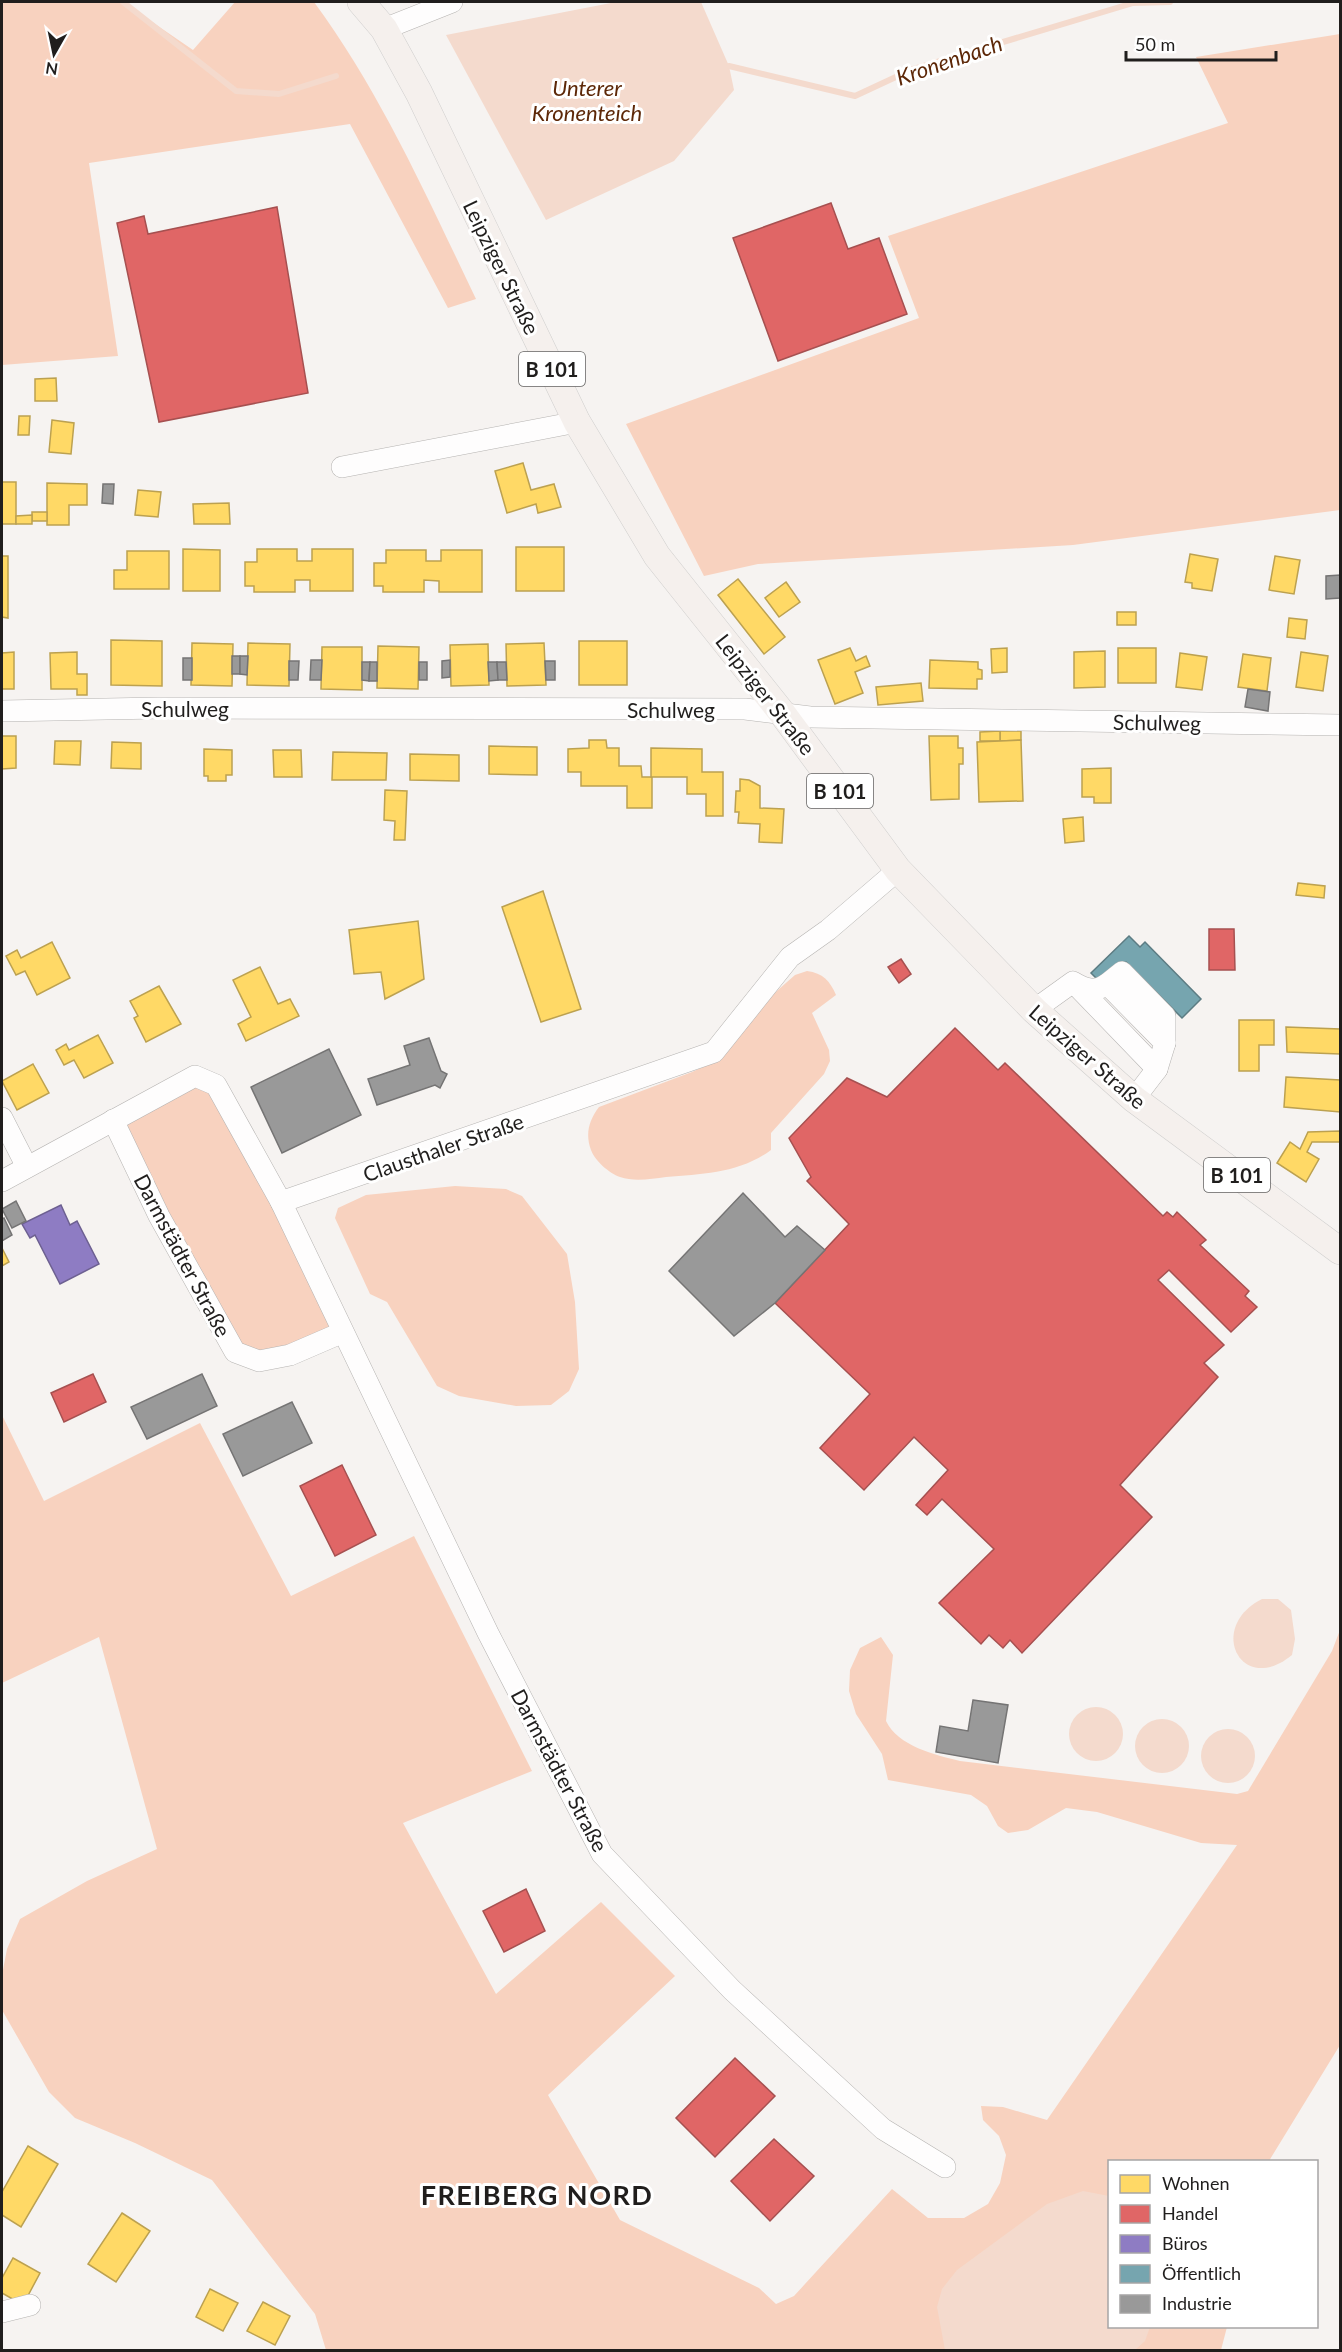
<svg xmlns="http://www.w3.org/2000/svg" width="1342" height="2352" font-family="Lato,sans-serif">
	<rect width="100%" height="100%" fill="#f6f3f1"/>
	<g fill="#f8d2bf">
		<path d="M2 2H123L193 50 235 2H314C381 93 427 197 476 299L448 308 350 124 89 163 118 356 2 365Z"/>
		<polygon points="1340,34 1340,510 1073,545 758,564 704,576 626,424 919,318 888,236 1228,123 1196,57"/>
		<path d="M807 971C823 973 830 981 836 995L812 1013 829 1050 830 1061 824 1074 771 1133V1150C740 1173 703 1174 666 1177 651 1179 634 1182 620 1177 609 1173 595 1161 591 1150 585 1134 589 1120 599 1107L692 1072 720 1059 762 1004 795 975Z"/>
		<polygon points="195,1076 216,1085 341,1333 290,1355 235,1352 113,1120"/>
		<polygon points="455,1186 506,1189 522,1196 567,1254 575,1302 579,1369 569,1391 551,1405 516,1406 459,1396 437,1386 387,1302 370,1294 335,1218 338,1208 366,1195"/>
		<path d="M2 1415 44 1501 200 1423 291 1596 414 1536 532 1771 403 1823 496 1994 601 1902 675 1976 548 2095 620 2220 759 2288 776 2304 794 2296 892 2189 928 2218H964L988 2204 1000 2183 1006 2155 999 2136 983 2120 981 2106 1003 2107 1047 2120 1237 1845 1201 1843 1097 1812 1066 1808 1028 1830 1008 1833 998 1826 987 1806 971 1795 888 1780 882 1754 856 1714 849 1691 850 1670 860 1648 881 1637 893 1655 886 1721C898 1746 935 1755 960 1761L1237 1794 1248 1791 1332 1651 1340 1630V2045L1269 2161 1110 2162V2326L1227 2327 1221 2350H326L315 2314 212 2180 135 2143 75 2118 49 2092 2 2010V1975L7 1949 20 1919 87 1881 157 1849 99 1637 2 1683Z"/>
	</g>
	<g fill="#f4dacd">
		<polygon points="616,2 701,2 729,66 734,90 674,161 546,220 446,35"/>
		<path d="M1262 1599H1278L1291 1610 1295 1639 1292 1655C1241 1697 1206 1627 1262 1599Z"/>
		<circle cx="1096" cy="1734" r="27"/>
		<circle cx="1162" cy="1746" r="27"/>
		<circle cx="1228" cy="1756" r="27"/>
		<polygon points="1083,2191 1109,2196 1110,2326 1150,2327 1145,2341 1135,2350 945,2350 937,2307 942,2289 957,2270 1047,2204"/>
	</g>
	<g fill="#ffd966" stroke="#bca150" stroke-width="1.5">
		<polygon points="56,378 57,401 35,401 35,379"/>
		<polygon points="19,416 30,416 29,435 18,435"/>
		<polygon points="52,420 74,423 71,454 49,452"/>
		<polygon points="523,463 531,490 554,484 561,507 538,513 536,504 507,513 495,471"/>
		<rect x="2" y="482" width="14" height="42"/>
		<polygon points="47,483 87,484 87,505 69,505 69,525 47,525"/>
		<polygon points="138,490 161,492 158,517 135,515"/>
		<polygon points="229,503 230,524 194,524 193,504"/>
		<rect x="32" y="512" width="15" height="9"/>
		<polygon points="32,515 32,524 16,524 16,516"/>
		<rect x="516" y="547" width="48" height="44"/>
		<polygon points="183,549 220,550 220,591 183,591"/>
		<polygon points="257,549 297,549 297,561 312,561 312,549 353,549 353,591 310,591 310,580 295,580 295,592 254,592 254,586 245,586 245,562 257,562"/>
		<polygon points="386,550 426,550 426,561 441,561 441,550 482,550 482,592 439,592 439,581 424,580 424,592 383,592 383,586 374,586 374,563 386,563"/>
		<polygon points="127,551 169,551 169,589 114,589 114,570 127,570"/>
		<polygon points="1190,554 1218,559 1212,591 1192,588 1192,583 1185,582"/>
		<polygon points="2,556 8,556 8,618 2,617"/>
		<polygon points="1275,556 1300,560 1294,594 1269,590"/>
		<polygon points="738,579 785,637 764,654 718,595"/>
		<polygon points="786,582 800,602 779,617 765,598"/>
		<rect x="1117" y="612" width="19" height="13"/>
		<polygon points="1289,618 1307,620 1305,639 1287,637"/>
		<polygon points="111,640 162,641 162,686 111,685"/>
		<rect x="579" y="641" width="48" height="44"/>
		<polygon points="192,643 233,644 232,686 191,685"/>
		<polygon points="248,643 290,644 289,686 247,685"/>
		<polygon points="544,643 546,685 507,686 506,644"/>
		<polygon points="488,644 489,685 451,686 450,645"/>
		<polygon points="378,646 419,647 418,689 377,688"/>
		<polygon points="322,647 362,647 362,690 321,689"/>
		<polygon points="850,648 856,661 866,656 870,666 855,672 863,693 835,704 818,660"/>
		<polygon points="1007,648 1007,672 992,673 991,649"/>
		<rect x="1118" y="648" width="38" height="35"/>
		<polygon points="1105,651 1105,687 1074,688 1074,652"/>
		<polygon points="14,652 14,689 2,689 2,653"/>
		<polygon points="77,652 77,674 87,674 87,695 77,695 77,689 51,689 50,653"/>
		<polygon points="1301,652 1328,656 1323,691 1296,687"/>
		<polygon points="1180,653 1207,657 1202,690 1176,687"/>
		<polygon points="1243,654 1271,658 1267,691 1238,687"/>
		<polygon points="930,660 978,662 978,669 982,670 982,679 977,679 977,689 929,688"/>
		<polygon points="921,683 923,701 878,705 876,687"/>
		<polygon points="1000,731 1021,731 1021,740 1000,741"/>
		<polygon points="1000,731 1000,741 980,741 980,732"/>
		<polygon points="2,736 16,736 16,768 2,769"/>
		<polygon points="929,736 958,736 958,748 963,748 963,764 959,764 959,799 931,800"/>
		<polygon points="589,740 606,740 607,748 619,748 619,766 641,766 642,777 652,777 652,808 627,808 627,786 581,786 581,772 568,772 568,749 589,748"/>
		<polygon points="1021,740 1023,801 979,802 977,742"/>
		<polygon points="55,741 81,741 80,765 54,764"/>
		<polygon points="112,742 141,743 141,769 111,768"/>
		<polygon points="489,746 537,747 537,775 489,774"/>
		<polygon points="651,748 702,749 702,772 723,772 723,816 706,816 706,794 687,794 687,777 651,777"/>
		<polygon points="204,749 232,750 232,775 226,775 226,781 208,781 208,776 204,776"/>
		<polygon points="273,750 301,750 302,777 274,777"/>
		<polygon points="333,752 387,753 386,780 332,780"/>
		<polygon points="410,754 459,755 459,781 410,780"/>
		<polygon points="1111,768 1111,803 1094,803 1094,797 1082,797 1082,769"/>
		<polygon points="740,779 749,780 760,786 760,808 784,809 782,843 759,842 760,824 738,823 739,812 735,812 736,791 740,791"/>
		<polygon points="385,790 407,791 405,840 394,840 395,821 384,820"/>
		<polygon points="1083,817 1084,841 1065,843 1063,819"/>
		<polygon points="1298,883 1325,886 1324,898 1296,895"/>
		<polygon points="543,891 581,1009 541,1022 502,907"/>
		<polygon points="418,921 424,979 385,999 381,972 354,974 349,930"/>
		<polygon points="52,942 70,978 37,995 25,971 16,975 6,956 17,950 21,958"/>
		<polygon points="260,967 278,1004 290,999 299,1016 246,1041 238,1024 251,1017 233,980"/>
		<polygon points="159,986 181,1024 146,1042 134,1018 138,1016 130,1001"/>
		<polygon points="1239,1020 1274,1020 1274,1045 1259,1045 1259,1071 1239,1071"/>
		<polygon points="1286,1027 1340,1029 1340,1054 1287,1052"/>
		<polygon points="98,1035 113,1063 84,1078 74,1060 64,1065 56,1050 66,1044 69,1050"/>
		<polygon points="33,1064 49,1093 17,1110 2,1081"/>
		<polygon points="1286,1077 1340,1080 1340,1112 1284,1107"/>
		<polygon points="1340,1131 1340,1142 1312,1142 1307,1152 1319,1159 1306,1182 1277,1163 1290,1142 1300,1149 1308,1132"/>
		<polygon points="2,1248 9,1262 2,1266"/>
		<polygon points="28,2146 58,2164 21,2227 2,2215 2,2192"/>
		<polygon points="122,2213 150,2231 116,2282 88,2264"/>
		<polygon points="13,2258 40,2273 23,2305 2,2293 2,2278"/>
		<polygon points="210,2289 238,2303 223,2331 196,2317"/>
		<polygon points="263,2302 290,2316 275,2345 247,2331"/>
	</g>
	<g fill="#e06666" stroke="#a65050" stroke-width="1.5">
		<polygon points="831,203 848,249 879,238 907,314 778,361 733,238"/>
		<polygon points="277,207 308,393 159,422 117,223 144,216 148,234"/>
		<polygon points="1209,929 1234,929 1235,970 1209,970"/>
		<polygon points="901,959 911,974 899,983 888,967"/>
		<polygon points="955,1028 998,1070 1005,1063 1163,1216 1167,1212 1173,1217 1177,1212 1206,1240 1200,1245 1249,1291 1245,1296 1257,1307 1231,1332 1169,1270 1158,1280 1224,1345 1204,1363 1218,1377 1120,1485 1152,1517 1022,1653 1010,1640 1003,1648 989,1635 981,1644 939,1603 994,1549 942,1499 927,1515 916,1505 948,1470 914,1437 864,1490 820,1448 870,1394 775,1303 849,1224 807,1181 811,1177 789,1138 847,1078 887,1097"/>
		<polygon points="93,1374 106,1402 64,1422 51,1393"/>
		<polygon points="342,1465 376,1535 335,1556 300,1486"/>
		<polygon points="526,1889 545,1931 504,1952 483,1911"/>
		<polygon points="735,2058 775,2096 715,2157 676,2118"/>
		<polygon points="774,2139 814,2176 770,2221 731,2181"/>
	</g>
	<polygon fill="#8e7cc3" stroke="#6d6091" stroke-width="1.5" points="61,1205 70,1225 77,1221 99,1264 60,1284 35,1235 30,1238 22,1224"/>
	<polygon fill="#76a5af" stroke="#5c7c83" stroke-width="1.5" points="1129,936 1140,947 1145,942 1201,999 1182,1018 1126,962 1103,985 1091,973"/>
	<g fill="#999" stroke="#757474" stroke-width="1.5">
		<polygon points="103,484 114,484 113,504 102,503"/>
		<polygon points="1340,575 1340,598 1326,599 1326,576"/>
		<rect x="232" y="656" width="8" height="18"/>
		<polygon points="240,656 248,656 247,675 240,674"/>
		<rect x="183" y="658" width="9" height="22"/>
		<polygon points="311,660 322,660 321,680 310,680"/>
		<polygon points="450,660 450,677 442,678 442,661"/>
		<polygon points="289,661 299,661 298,680 289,680"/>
		<polygon points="545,661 555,661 555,680 546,680"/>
		<polygon points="362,662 370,662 369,681 362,680"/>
		<polygon points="370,662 377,662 377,681 369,681"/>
		<rect x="419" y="662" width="8" height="18"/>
		<polygon points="488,662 497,662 498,680 489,681"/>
		<polygon points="497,662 506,662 507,680 498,680"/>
		<polygon points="1248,689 1270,692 1268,711 1245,707"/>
		<polygon points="429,1038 441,1071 447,1074 440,1088 435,1085 377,1105 368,1079 410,1065 404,1046"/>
		<polygon points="329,1049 361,1115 282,1153 251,1087"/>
		<polygon points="743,1193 785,1237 797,1226 825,1250 775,1303 734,1336 669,1271"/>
		<polygon points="16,1201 26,1221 12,1228 2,1209"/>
		<polygon points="4,1218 12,1235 2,1241 2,1219"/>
		<polygon points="202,1374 217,1406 147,1439 131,1407"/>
		<polygon points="292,1402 312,1443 243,1476 223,1434"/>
		<polygon points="973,1700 1008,1705 998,1763 936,1752 940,1726 968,1731"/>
	</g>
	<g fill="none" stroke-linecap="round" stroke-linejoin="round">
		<g stroke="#f4dacd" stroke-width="6">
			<polyline points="123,2 236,91 279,94 336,76"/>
			<polyline points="729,66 855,96 913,69 1133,3 1170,2"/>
		</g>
		<defs>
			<g id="minor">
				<polyline points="384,29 452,2"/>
				<polyline points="342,467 577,422"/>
				<polyline points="2,711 158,708 745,709 810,717 1340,725"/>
				<polyline points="1107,984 1122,972 1165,1016 1165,1043"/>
				<polyline points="1076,985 1157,1069"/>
				<path d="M1034 1010 1073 982C1085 989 1095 993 1107 984L1165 1043 1157 1069 1134 1099"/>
				<polyline points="2,1118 27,1167"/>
				<polyline points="113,1120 159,1216 235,1352 259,1361 290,1355 341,1333"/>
				<polyline points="2,1181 195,1076 216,1085 281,1202 488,1633 602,1854 732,1990 883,2129 945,2167"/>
				<polyline points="281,1202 714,1052 790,957 828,930 898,870"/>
				<polyline points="2,2312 30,2305"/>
			</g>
			<polyline id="major" points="361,2 384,29 419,93 577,422 657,556 782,713 898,870 1034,1010 1134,1099 1340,1251"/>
		</defs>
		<use href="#minor" stroke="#b5b3b1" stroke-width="22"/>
		<use href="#major" stroke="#cfcecd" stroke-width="28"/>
		<use href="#minor" stroke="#fefdfd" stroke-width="21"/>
		<use href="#major" stroke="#f5f0ed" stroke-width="27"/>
	</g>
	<g text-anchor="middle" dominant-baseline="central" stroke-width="6" stroke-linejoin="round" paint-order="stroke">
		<g fill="#fff" stroke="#636261" stroke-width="1.5">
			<rect x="519" y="352" width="66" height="34" rx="4.5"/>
			<rect x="807" y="774" width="66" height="34" rx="4.5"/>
			<rect x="1204" y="1158" width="66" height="34" rx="4.5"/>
		</g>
		<g font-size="20" font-weight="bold" fill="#201e1d">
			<text x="552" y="369">B 101</text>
			<text x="840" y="791">B 101</text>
			<text x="1237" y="1175">B 101</text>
		</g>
		<g font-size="21" fill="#201e1d" stroke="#fff">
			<text transform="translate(502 267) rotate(64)">Leipziger Straße</text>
			<text transform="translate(766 694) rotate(52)">Leipziger Straße</text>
			<text x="185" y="708">Schulweg</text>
			<text x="671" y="709">Schulweg</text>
			<text transform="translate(1157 722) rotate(1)">Schulweg</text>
			<text transform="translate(1088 1056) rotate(41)">Leipziger Straße</text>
			<text transform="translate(443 1147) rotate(-19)">Clausthaler Straße</text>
			<text transform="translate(183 1255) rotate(62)">Darmstädter Straße</text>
			<text transform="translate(560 1770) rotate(62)">Darmstädter Straße</text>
		</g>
		<g font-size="22" font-style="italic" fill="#5d2808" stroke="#fff">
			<text transform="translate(949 60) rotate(-19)">Kronenbach</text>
			<text x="587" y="87">Unterer<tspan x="587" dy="25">Kronenteich</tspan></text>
		</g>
		<g font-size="27" font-weight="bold" letter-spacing="1.5" fill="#201e1d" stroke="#fff">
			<text x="537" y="2194">FREIBERG NORD</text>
		</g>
	</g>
	<rect width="1342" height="2352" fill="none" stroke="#201e1d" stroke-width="6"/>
	<rect x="1108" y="2160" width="210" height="168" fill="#ffffff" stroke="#a6a5a5" stroke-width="1.5"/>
	<rect x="1120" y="2175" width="30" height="18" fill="#ffd966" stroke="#a6a5a5" stroke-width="1.5"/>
	<text x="1162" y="2190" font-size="18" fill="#201e1d">Wohnen</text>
	<rect x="1120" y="2205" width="30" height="18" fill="#e06666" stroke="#a6a5a5" stroke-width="1.5"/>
	<text x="1162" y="2220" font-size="18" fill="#201e1d">Handel</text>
	<rect x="1120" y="2235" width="30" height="18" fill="#8e7cc3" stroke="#a6a5a5" stroke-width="1.5"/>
	<text x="1162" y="2250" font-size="18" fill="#201e1d">Büros</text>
	<rect x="1120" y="2265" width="30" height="18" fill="#76a5af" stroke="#a6a5a5" stroke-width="1.5"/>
	<text x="1162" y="2280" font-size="18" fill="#201e1d">Öffentlich</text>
	<rect x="1120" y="2295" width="30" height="18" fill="#999999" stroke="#a6a5a5" stroke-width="1.5"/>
	<text x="1162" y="2310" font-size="18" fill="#201e1d">Industrie</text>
	<g transform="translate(54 54) rotate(189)" stroke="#ffffff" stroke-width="4.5" paint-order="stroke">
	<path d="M0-4.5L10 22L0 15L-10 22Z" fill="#201e1d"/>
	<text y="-9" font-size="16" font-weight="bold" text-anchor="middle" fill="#201e1d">N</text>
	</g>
	<path d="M1126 51v9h150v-9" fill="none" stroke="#201e1d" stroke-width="3"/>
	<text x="1135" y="51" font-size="18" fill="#201e1d" stroke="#ffffff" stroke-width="4.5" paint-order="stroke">50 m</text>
</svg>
